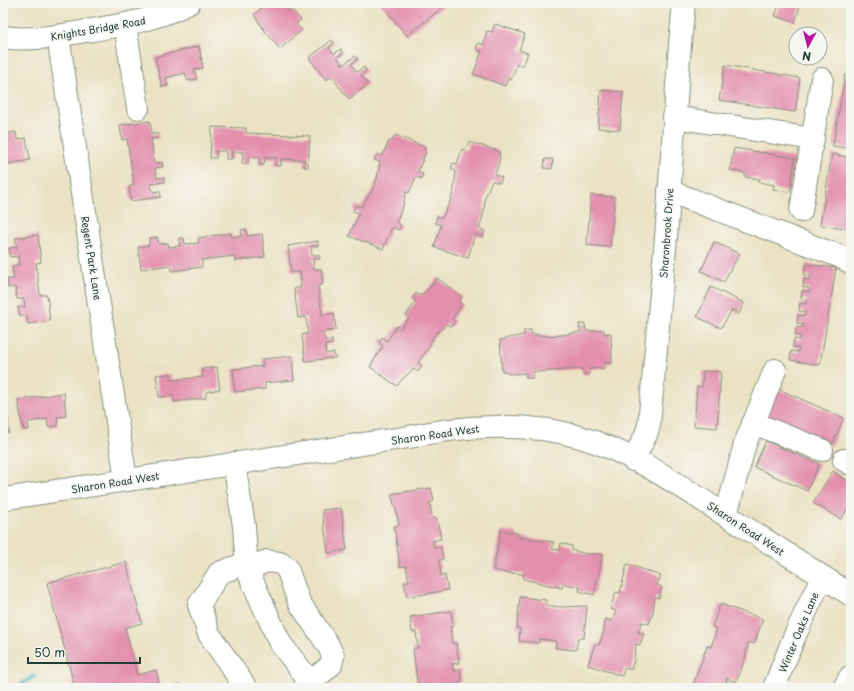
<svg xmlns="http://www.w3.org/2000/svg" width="854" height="691" font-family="'Playpen Sans',sans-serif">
	<rect width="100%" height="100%" fill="#f6f6f2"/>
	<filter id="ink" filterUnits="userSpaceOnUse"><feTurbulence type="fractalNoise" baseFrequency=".025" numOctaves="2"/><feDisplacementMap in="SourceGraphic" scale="8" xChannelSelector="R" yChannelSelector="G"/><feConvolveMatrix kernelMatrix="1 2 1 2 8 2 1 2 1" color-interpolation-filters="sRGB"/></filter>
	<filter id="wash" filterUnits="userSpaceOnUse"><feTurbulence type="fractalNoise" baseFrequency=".012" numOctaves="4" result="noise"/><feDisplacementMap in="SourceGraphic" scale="16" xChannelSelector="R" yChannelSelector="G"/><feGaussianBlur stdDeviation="0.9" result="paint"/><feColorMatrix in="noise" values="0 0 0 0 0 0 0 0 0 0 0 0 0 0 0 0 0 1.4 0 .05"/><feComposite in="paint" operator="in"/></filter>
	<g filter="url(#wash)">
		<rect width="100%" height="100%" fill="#ebe2c3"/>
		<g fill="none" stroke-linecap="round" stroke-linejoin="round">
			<polyline stroke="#46b3c3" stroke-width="4.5" points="16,688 34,676"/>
		</g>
		<g id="blocks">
			<g fill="#e38fae">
				<polygon points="267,3 281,3 288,11 291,9 301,20 296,24 302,30 280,49 265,31 254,15"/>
				<polygon points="382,3 442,3 444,6 407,36 381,4"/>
				<polygon points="780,3 801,3 795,22 775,16"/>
				<polygon points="495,24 525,34 519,50 528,53 523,66 517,64 511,80 508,79 505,86 473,74 482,51 476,49 478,43 483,45 487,31 492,32"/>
				<polygon points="332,40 334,43 329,47 334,54 341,49 343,53 337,57 343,65 355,56 358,59 351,64 357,72 364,67 366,71 361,75 368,84 349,99 331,76 326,80 309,58"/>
				<polygon points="199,46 203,68 194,70 197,79 188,81 185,73 166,78 168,86 162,87 155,57"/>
				<polygon points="725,65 800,78 795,112 719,100"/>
				<polygon points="845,75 851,76 851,149 833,146"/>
				<polygon points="601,90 623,92 620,130 598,128"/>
				<polygon points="150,121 152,134 158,134 159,138 151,139 154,163 162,162 163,167 155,168 157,178 164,177 165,182 151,184 153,192 160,191 161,197 131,201 129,187 134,184 127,139 122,140 120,125"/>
				<polygon points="212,127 246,128 246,133 310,136 308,167 304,167 305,160 281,159 281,166 275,165 276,158 265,158 264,165 259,165 259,157 249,157 248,164 242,164 243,152 232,152 232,159 226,159 226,151 216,151 216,158 210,158"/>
				<polygon points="16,132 17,140 26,138 30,160 3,165 3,134"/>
				<polygon points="395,135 425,147 425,154 418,171 423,174 421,179 416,177 409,193 406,192 403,206 396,222 401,225 399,230 392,227 383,249 349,236 359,213 353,211 356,205 361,207 371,192 377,179 380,162 374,160 377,154 382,156 389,141 392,141"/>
				<polygon points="469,142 499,151 500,159 495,175 502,177 500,183 492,181 485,197 484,212 479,229 485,231 483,237 475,234 468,258 434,247 441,225 435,223 437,216 442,218 450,202 454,189 456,171 451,169 453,163 457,164 462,149 466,150"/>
				<polygon points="734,148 795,158 790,192 773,189 774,185 759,182 760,179 745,177 745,173 730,170"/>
				<polygon points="832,154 851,158 851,230 820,225"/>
				<polygon points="545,159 553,159 552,169 544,168"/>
				<polygon points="591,195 615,197 610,247 587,245"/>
				<polygon points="246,229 247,236 262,234 265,257 235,261 234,256 202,260 202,267 172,271 171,265 141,269 138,247 149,245 149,238 157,237 159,244 168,243 169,247 180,246 179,238 184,238 185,244 199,243 198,238 231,233 232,237 242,236 241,230"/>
				<polygon points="38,235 41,262 36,263 40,295 47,295 50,321 28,324 27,316 20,316 18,307 25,307 24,299 17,299 15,287 8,288 7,279 14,279 12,266 19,265 18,256 10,257 9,248 17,247 15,238"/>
				<polygon points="318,241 318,246 311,246 312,255 319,255 320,259 313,259 314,269 321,269 323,284 318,286 322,315 334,313 336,330 323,332 325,340 332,339 332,344 325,345 326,354 334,352 335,358 305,361 302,335 308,333 306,317 298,318 294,289 301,287 300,272 291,272 288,246"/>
				<polygon points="714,242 740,254 731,268 724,282 701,271"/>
				<polygon points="806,264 836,268 820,365 790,360 791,351 798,352 799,348 793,347 794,339 800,340 801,336 795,335 796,327 802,328 803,324 797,323 798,315 805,316 805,312 799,311 800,303 806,304 807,300 801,299 802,291 809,292 809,288 803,287 804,279 810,280 811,276 804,275"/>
				<polygon points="437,278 462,297 459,302 462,305 452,319 455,321 451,327 447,324 434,336 428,348 418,363 422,366 418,372 414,369 401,380 397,386 370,367 383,346 379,343 382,337 387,341 397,326 400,329 409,318 406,315 416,301 412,298 416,293 420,296 433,284"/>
				<polygon points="711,287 744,303 739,314 732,310 721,328 697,317"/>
				<polygon points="579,324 585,324 586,331 604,330 604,334 611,333 612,363 605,363 606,368 589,369 589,374 583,375 582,369 533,372 533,378 526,378 526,373 510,374 502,371 500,340 524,335 524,330 531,330 531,334 547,336 562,335 580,332"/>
				<polygon points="292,356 294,380 265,383 265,389 235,392 233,369 263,366 262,359"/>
				<polygon points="217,367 220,389 206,392 206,398 174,402 173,396 159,397 156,375 171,374 171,380 203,377 202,369"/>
				<polygon points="703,371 721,372 717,428 694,426 697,387 702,387"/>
				<polygon points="776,388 844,418 832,445 764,415"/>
				<polygon points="64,393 66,416 57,417 58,426 48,427 47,419 28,422 29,430 23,430 18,400"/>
				<polygon points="3,402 6,402 9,433 5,433 3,427"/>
				<polygon points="766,441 819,464 807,491 754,467"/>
				<polygon points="833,471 851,483 851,504 841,519 813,503"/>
				<polygon points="431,488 434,501 430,502 432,518 437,519 441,539 433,541 434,548 441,547 443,559 439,560 441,576 445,575 448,590 407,597 404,582 409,581 406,566 400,567 394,526 399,526 396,510 391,494"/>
				<polygon points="341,508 347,550 328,553 322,510"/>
				<polygon points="501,530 517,533 517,537 554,542 552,549 560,550 561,543 572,546 572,550 587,554 603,554 594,595 579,591 580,587 563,584 562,588 523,579 524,574 507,573 493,570"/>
				<polygon points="126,562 142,623 125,628 137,675 156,670 160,688 75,688 47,583"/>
				<polygon points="627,564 661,576 657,585 662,587 659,598 655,597 653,612 649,624 642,622 638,632 644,634 640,645 636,644 634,660 631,670 625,668 622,676 588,665 595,644 599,645 604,631 605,619 612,621 616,611 610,609 616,592 620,593"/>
				<polygon points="520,597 546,600 546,605 561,607 587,606 584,638 578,638 576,650 555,648 556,641 539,639 539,643 519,641 520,628 517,628"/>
				<polygon points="720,604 763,619 754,644 748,642 745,659 736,682 727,678 726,682 735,685 734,688 692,688 707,646 711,647 717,629 712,627"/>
				<polygon points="451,611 453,626 450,627 452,643 456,643 459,663 452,664 453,671 460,670 462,682 458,683 458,688 418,688 413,649 418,648 416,632 412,632 410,617"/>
				<polygon points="180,684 181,688 167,688 167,687"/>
			</g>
		</g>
	</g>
	<g filter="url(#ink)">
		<use href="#blocks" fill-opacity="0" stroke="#85907c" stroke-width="1"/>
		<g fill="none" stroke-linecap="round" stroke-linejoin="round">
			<defs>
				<g id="minor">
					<polyline points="125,25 138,108"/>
					<polyline points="58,36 126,480"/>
					<path d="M3 37C31 41 58 36 86 31 122 25 156 20 189 3"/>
					<polyline points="674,117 813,139"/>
					<polyline points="669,191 841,257 851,263"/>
					<polyline points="801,211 822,79"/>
					<polyline points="753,423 822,450"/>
					<polyline points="633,460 646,435 649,425 666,238 680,44 684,3"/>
					<polyline points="844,460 851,464"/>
					<polyline points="234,463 244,526 247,569 280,643 315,688"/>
					<polyline points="726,515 745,444 775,370"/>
					<polyline points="247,569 267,561 280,563 287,568 299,602 328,645 333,656 331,665 304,688"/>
					<polyline points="246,688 209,634 199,605 219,573 246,563"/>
					<polyline points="774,688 795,635 822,577"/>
					<polyline points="844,688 850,677 851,677"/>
				</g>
				<path id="major" d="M3 499 409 437C462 425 528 422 580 437 630 452 673 481 716 509 761 537 806 566 851 595"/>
			</defs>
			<use href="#minor" stroke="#85907c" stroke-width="24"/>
			<use href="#major" stroke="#85907c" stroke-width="24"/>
			<use href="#minor" stroke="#fff" stroke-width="22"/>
			<use href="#major" stroke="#fff" stroke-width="22"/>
		</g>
	</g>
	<g text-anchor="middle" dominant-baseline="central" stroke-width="3.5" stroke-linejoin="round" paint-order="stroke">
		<g font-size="10" fill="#1f3d34" stroke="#f6f6f2">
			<text transform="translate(98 28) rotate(-10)">Knights Bridge Road</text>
			<text transform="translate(666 233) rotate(-86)">Sharonbrook Drive</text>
			<text transform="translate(92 258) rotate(81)">Regent Park Lane</text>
			<text transform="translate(435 434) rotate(-8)">Sharon Road West</text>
			<text transform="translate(115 482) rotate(-9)">Sharon Road West</text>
			<text transform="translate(746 528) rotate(33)">Sharon Road West</text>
			<text transform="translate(798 632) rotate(-67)">Winter Oaks Lane</text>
		</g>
	</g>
	<rect width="854" height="691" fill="none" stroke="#f6f6f2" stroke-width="16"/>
	<g transform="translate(808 46) rotate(187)"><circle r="19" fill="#f6f6f2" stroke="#a0aca6"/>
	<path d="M0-3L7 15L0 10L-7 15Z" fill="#b5179e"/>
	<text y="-6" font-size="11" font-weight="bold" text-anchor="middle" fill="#1f3d34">N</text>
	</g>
	<path d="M28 657v6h112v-6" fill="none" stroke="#1f3d34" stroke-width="2"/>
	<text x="34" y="657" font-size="12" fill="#1f3d34" stroke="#f6f6f2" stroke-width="3" paint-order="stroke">50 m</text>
</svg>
